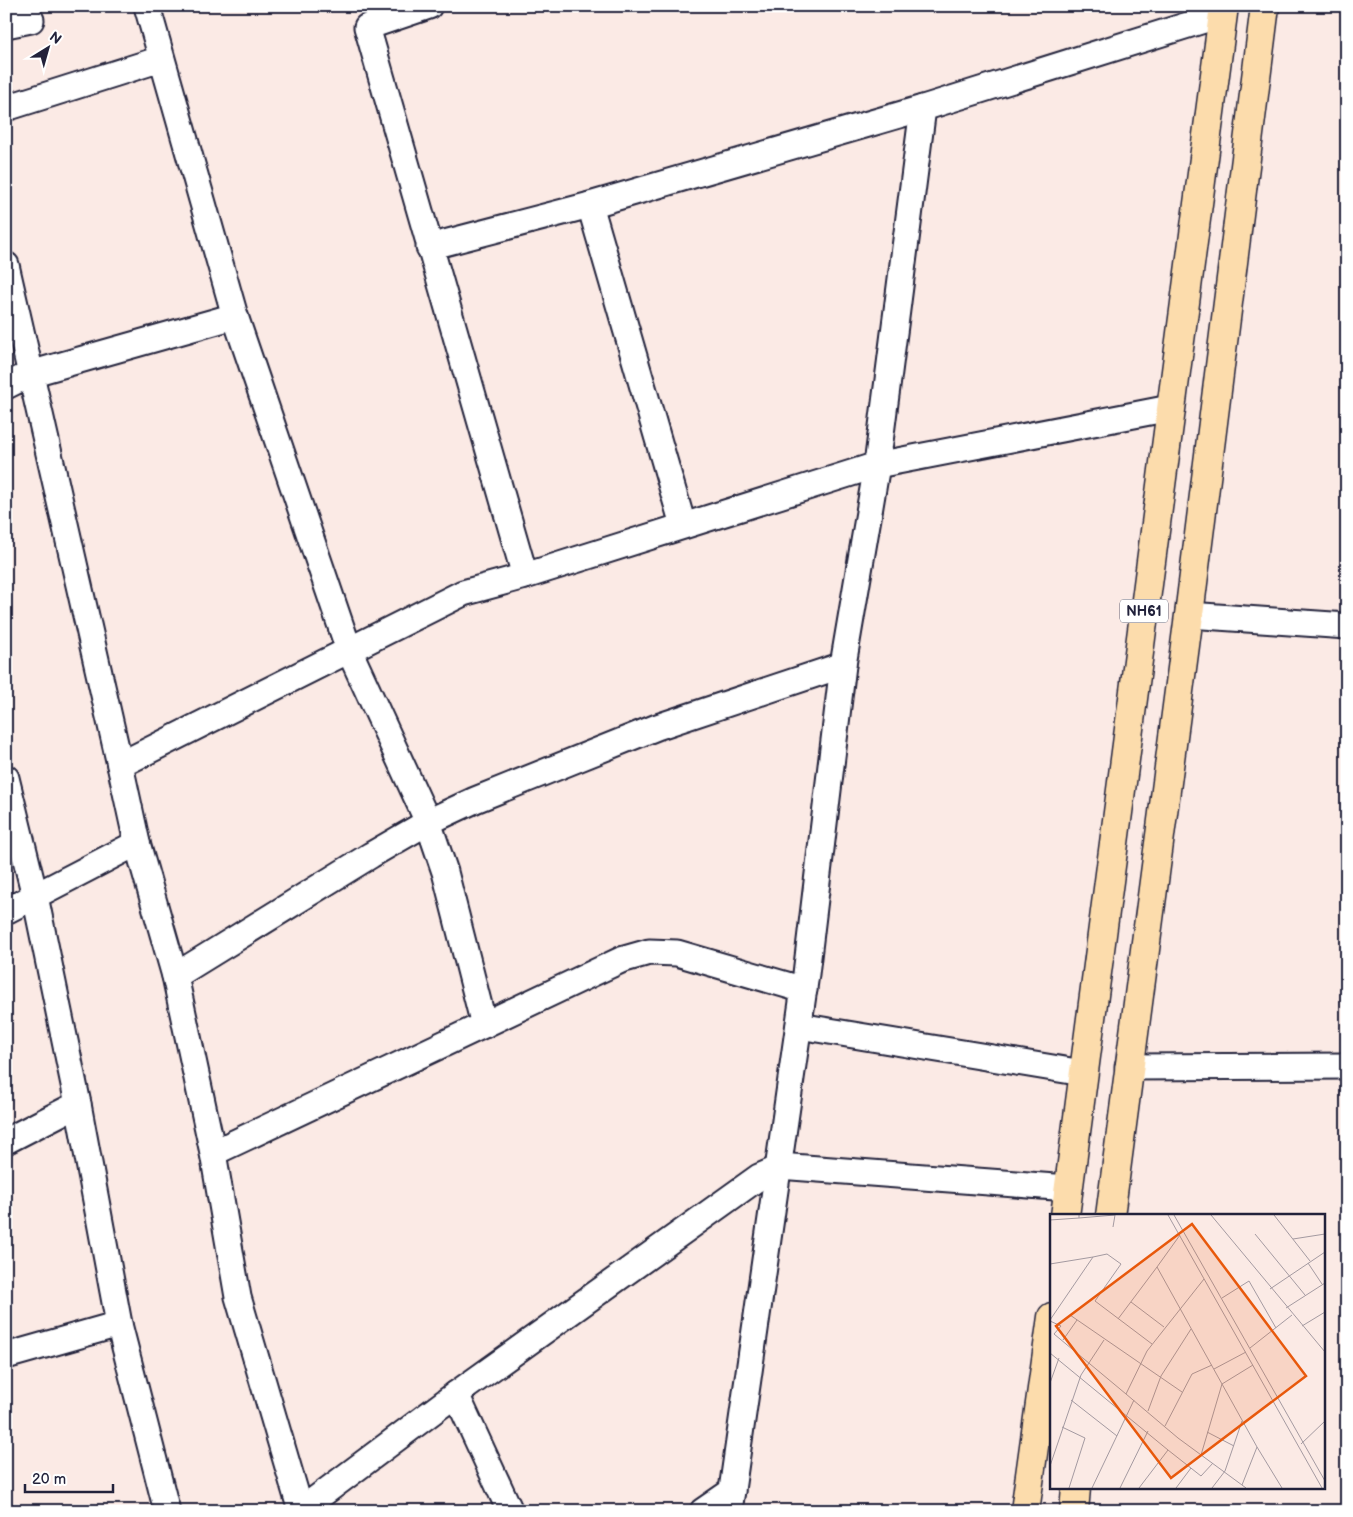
<svg xmlns="http://www.w3.org/2000/svg" width="1353" height="1517" font-family="'Balsamiq Sans',sans-serif">
	<rect width="100%" height="100%" fill="#fbeae5"/>
	<filter id="ink" filterUnits="userSpaceOnUse"><feTurbulence type="fractalNoise" baseFrequency=".02" numOctaves="2"/><feDisplacementMap in="SourceGraphic" scale="10" xChannelSelector="R" yChannelSelector="G"/><feConvolveMatrix kernelMatrix="1 2 1 2 8 2 1 2 1" color-interpolation-filters="sRGB"/></filter>
	<g filter="url(#ink)">
		<g fill="none" stroke-linecap="round" stroke-linejoin="round">
			<defs>
				<g id="minor">
					<polyline points="147,6 235,316 349,650 428,822 445,872 484,1025"/>
					<polyline points="429,6 367,27 525,576"/>
					<polyline points="6,25 31,20 24,6"/>
					<polyline points="6,108 161,59"/>
					<polyline points="590,205 683,525"/>
					<polyline points="429,247 590,205 923,108"/>
					<polyline points="6,265 120,765"/>
					<polyline points="6,386 30,374 235,316"/>
					<polyline points="1189,615 1347,626"/>
					<polyline points="6,778 35,896 78,1104 119,1324 6,1356"/>
					<polyline points="6,911 137,843"/>
					<polyline points="175,976 371,855 428,822 475,800 657,727 843,665"/>
					<polyline points="799,1026 1083,1073"/>
					<polyline points="1128,1067 1347,1066"/>
					<polyline points="6,1141 78,1104"/>
					<polyline points="213,1153 606,967 621,960 649,952 677,953 804,990"/>
					<polyline points="119,1324 167,1511"/>
					<polyline points="456,1394 510,1511"/>
					<polyline points="301,1510 456,1394 759,1177 777,1169 779,1166 1068,1188"/>
					<polyline points="301,1511 238,1297 213,1153 175,976 137,843 120,765 463,593 525,576 877,465 1170,408"/>
					<polyline points="703,1511 732,1491"/>
					<polyline points="729,1511 806,974 843,665 877,465 923,108 1223,14"/>
				</g>
				<g id="trunk">
					<polyline points="1065,1216 1224,6"/>
					<polyline points="1110,1216 1189,615 1265,6"/>
					<polyline points="1025,1511 1052,1317"/>
					<polyline points="1074,1511 1076,1488"/>
				</g>
			</defs>
			<use href="#minor" stroke="#22223b" stroke-width="29"/>
			<use href="#trunk" stroke="#22223b" stroke-width="31"/>
			<use href="#minor" stroke="#fff" stroke-width="25"/>
			<use href="#trunk" stroke="#fcdcac" stroke-width="28"/>
		</g>
	</g>
	<g text-anchor="middle" dominant-baseline="central" stroke-width="4" stroke-linejoin="round" paint-order="stroke">
		<rect fill="#fff" stroke="#646476" stroke-width="1" x="1120" y="599.5" width="48" height="23" rx="4"/>
		<g font-size="14" font-weight="bold" fill="#22223b">
			<text x="1144" y="611">NH61</text>
		</g>
	</g>
	<g transform="translate(1050 1214)">
		<rect width="275" height="275" fill="#fbeae5"/>
		<path fill="none" stroke="#a49aa1" stroke-width="1" d="M118 1 272 274M124 1 275 267M161 1 275 138M224 1 260 47M29 4 65 1 63 13M0 6 29 4V1M205 20 255 81M130 21 107 53 207 233M243 25 275 20M0 47V50L43 43M258 49 272 70M154 65 97 137 76 180 128 224 192 271M220 75 275 38M172 84 199 67 226 114M81 88 114 113M236 94 275 69M20 101 132 178M68 105 107 53M0 106 43 43 57 40 71 50 45 87 102 130M0 107 11 112 4 120 76 180M252 112 275 98M13 126 27 106M200 134 242 101M0 139 118 236 89 274M164 155 196 138M0 169 9 144M21 186 67 222M98 197 111 162 141 115M115 212 142 160 162 151M12 213 35 224 19 274M157 218 184 232M251 230 275 207M118 236 151 262 163 249M151 241 172 170 203 151M0 252 31 161 54 126M42 274 84 186M70 274 98 217M126 274 141 254M162 274 175 257 192 207M196 274 192 271 207 233 232 274"/>
		<path fill="#e8590c" fill-opacity="0.15" stroke="#e8590c" stroke-width="2.5" d="M142 10 256 162 121 264 6 112Z"/>
		<rect width="275" height="275" fill="none" stroke="#22223b" stroke-width="2.5"/>
	</g>
	<rect width="1353" height="1517" fill="none" stroke="#fff" stroke-width="25"/>
	<rect x="12" y="12" width="1328" height="1492" fill="none" stroke="#22223b" stroke-width="2" filter="url(#ink)"/>
	<g transform="translate(48 48) rotate(37)" stroke="#ffffff" stroke-width="4" paint-order="stroke">
	<path d="M0-4L9 19L0 12L-9 19Z" fill="#22223b"/>
	<text y="-8" font-size="14" font-weight="bold" text-anchor="middle" fill="#22223b">N</text>
	</g>
	<path d="M25 1484v8h88v-8" fill="none" stroke="#22223b" stroke-width="2.5"/>
	<text x="32" y="1484" font-size="15" fill="#22223b" stroke="#ffffff" stroke-width="4" paint-order="stroke">20 m</text>
</svg>
